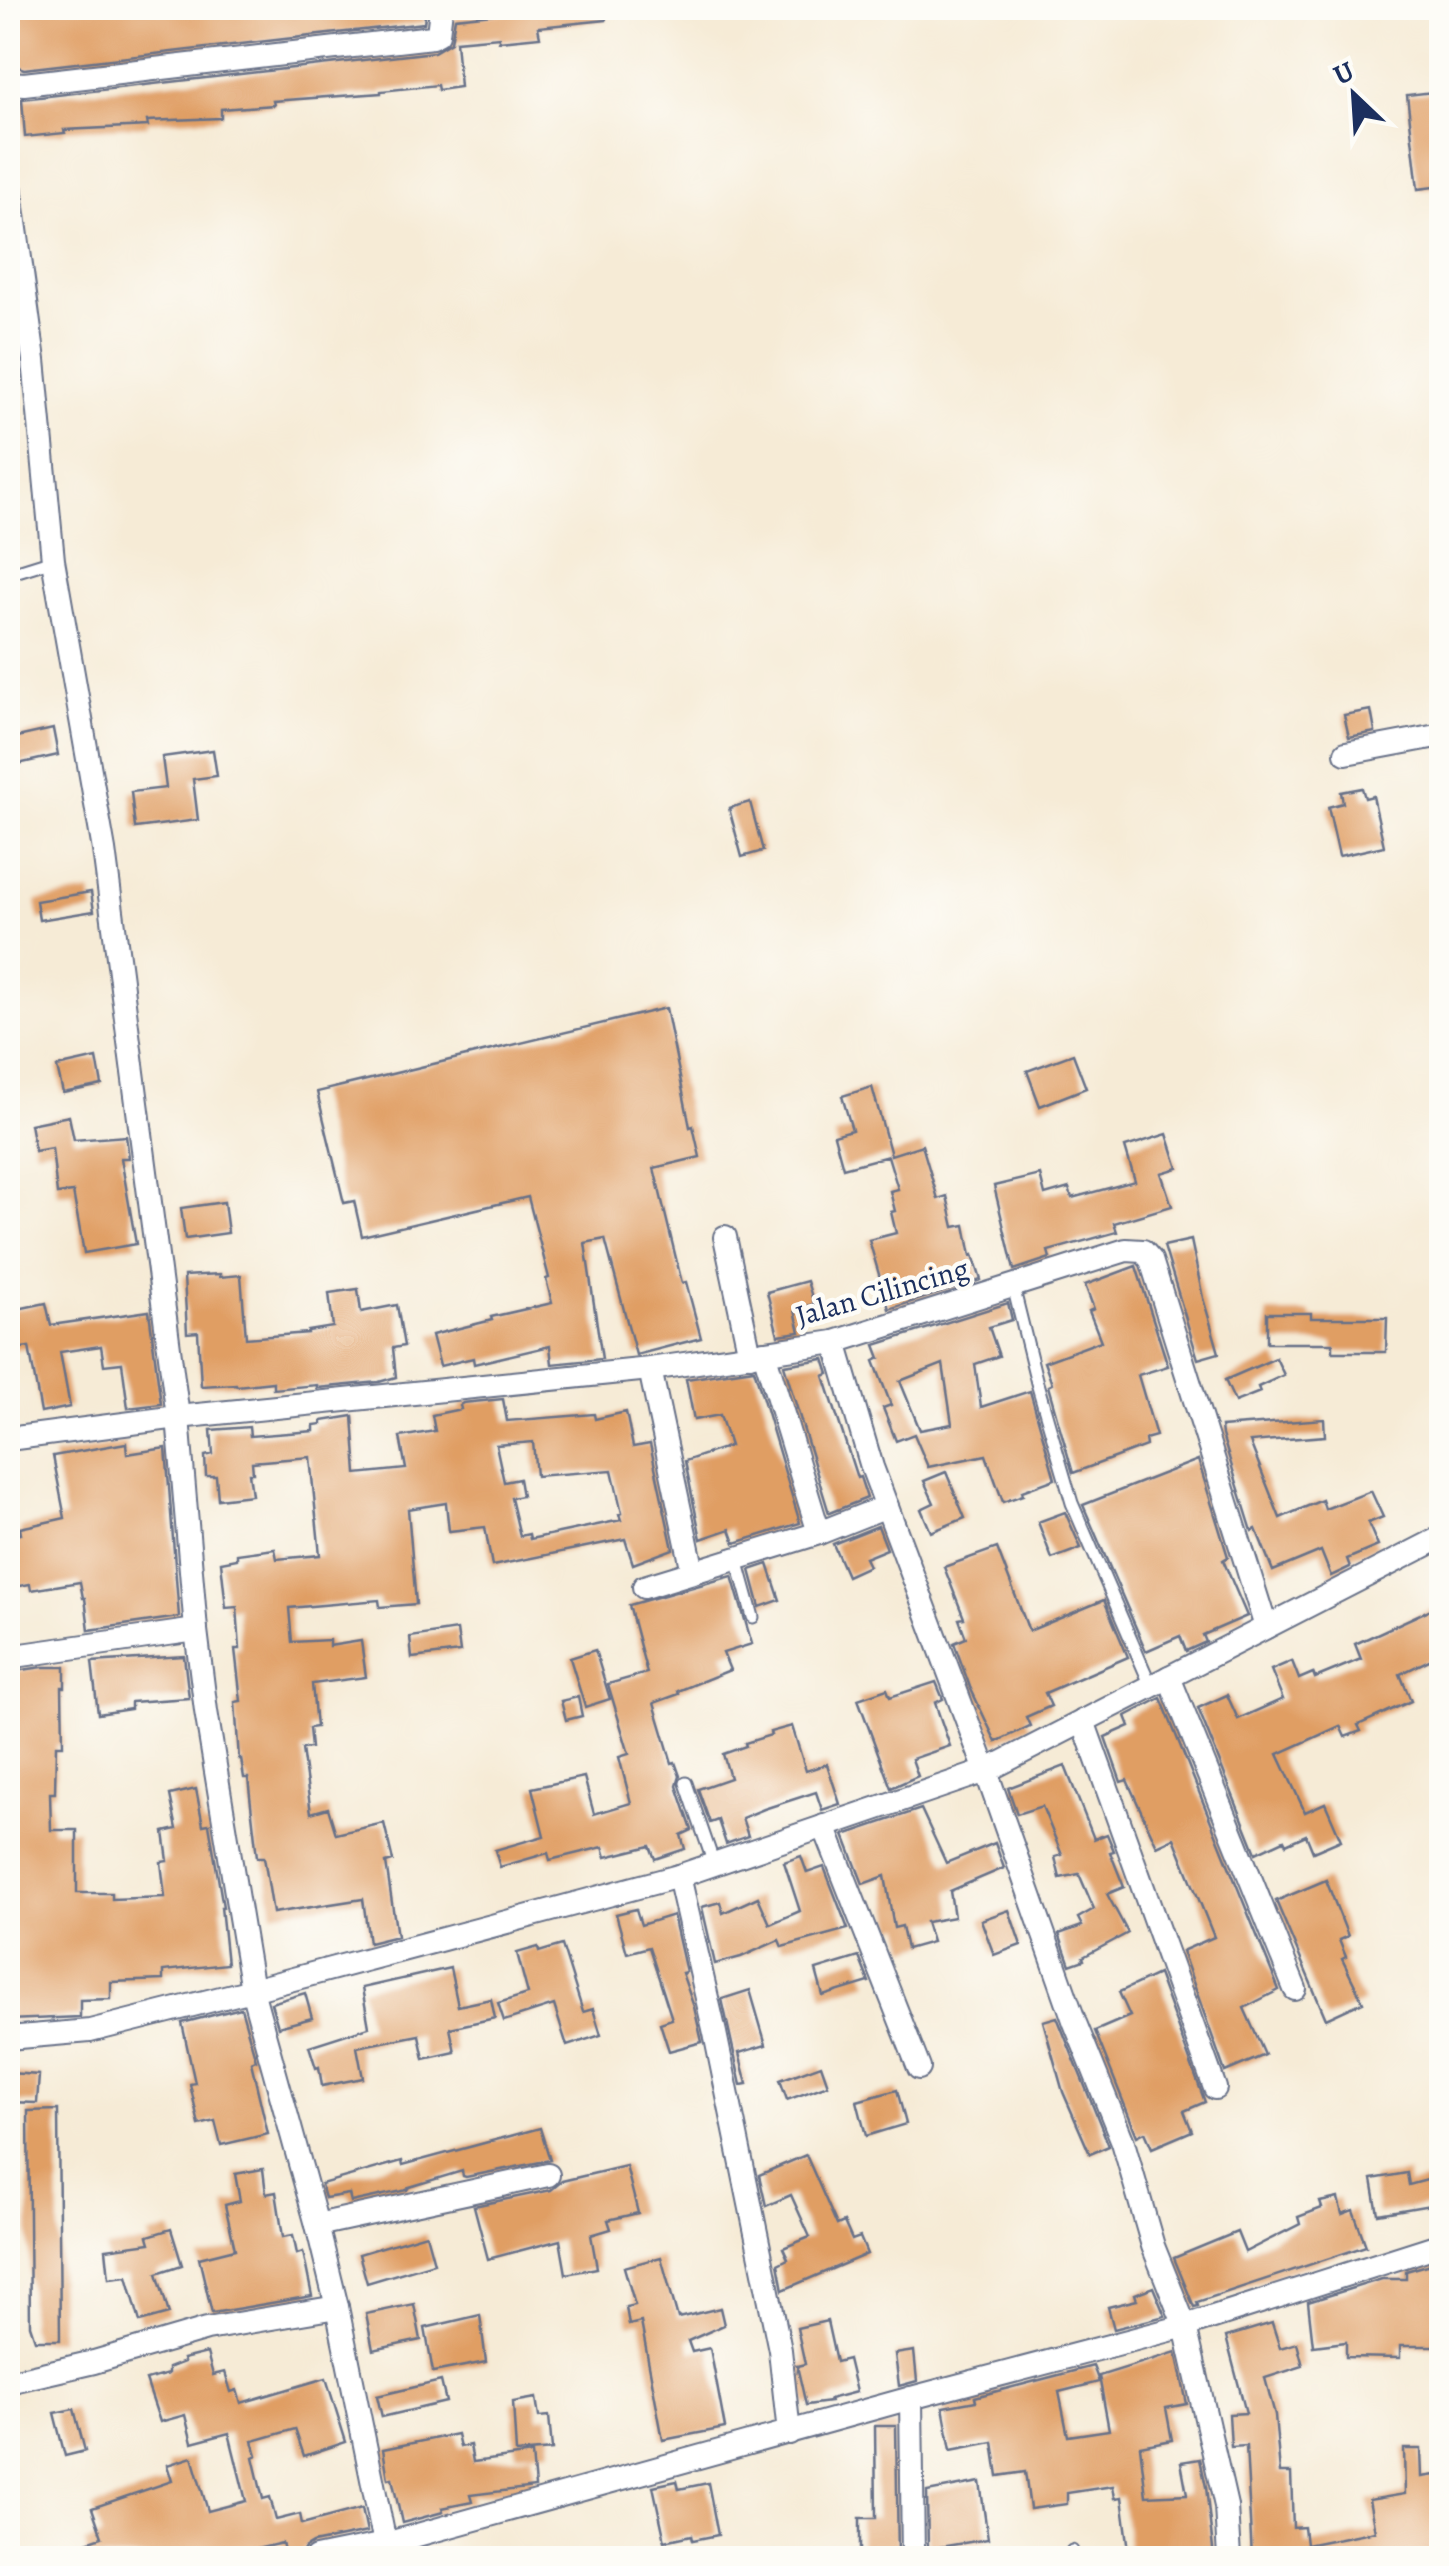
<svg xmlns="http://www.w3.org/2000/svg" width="1449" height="2566" font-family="Alegreya,serif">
	<rect width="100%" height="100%" fill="#fdfcf7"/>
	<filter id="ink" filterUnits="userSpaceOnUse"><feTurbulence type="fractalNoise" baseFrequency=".01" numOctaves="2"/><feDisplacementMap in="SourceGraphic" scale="20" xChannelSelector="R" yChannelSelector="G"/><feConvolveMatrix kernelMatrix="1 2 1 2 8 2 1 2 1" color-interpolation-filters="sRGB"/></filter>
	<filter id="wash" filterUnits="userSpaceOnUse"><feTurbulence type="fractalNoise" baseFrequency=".0048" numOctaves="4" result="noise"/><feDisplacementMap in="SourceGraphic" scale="40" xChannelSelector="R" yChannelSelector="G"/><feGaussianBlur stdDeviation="2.25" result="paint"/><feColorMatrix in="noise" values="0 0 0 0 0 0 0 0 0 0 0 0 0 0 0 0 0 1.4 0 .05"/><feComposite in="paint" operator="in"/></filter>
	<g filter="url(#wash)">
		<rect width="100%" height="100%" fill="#f6ebd6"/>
		<g id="blocks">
			<g fill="#e09e64" fill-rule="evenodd">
				<polygon points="8,8 426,8 424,23 24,69 15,66 12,40 8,40"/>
				<polygon points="548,8 606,8 606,20 538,27 540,37 499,41 499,37 456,41 460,87 438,90 437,85 381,91 381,93 273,101 274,105 221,109 221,118 147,121 148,126 64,130 65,133 25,137 22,99 434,52 451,42 455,18"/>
				<polygon points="1442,91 1442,186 1418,189 1407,95"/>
				<polygon points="1371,710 1375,732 1349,737 1344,715"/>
				<polygon points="53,729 58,755 18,764 13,738"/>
				<polygon points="213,750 217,776 193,779 198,820 135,828 131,792 166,788 162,757"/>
				<polygon points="1362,788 1365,798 1373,796 1384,846 1339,856 1328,807 1343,803 1341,792"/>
				<polygon points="750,802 763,851 742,857 729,808"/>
				<polygon points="91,892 94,911 39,920 36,901"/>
				<polygon points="666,1008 690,1127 693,1126 700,1157 654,1168 682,1283 686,1282 701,1338 636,1355 605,1239 585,1243 602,1359 552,1364 550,1346 474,1364 473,1358 440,1366 432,1335 492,1320 491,1317 552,1303 546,1279 549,1278 528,1197 362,1236 354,1201 344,1203 317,1092"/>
				<polygon points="1073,1054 1086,1088 1040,1106 1027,1071"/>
				<polygon points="97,1058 102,1085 63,1093 57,1067"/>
				<polygon points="872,1087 891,1155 922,1145 938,1199 947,1196 954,1227 965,1225 971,1256 973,1255 981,1280 889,1309 869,1240 896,1233 891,1212 895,1211 890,1191 898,1189 888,1156 843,1168 834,1135 852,1130 842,1096"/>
				<polygon points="69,1116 74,1140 126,1136 129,1158 121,1158 136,1244 84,1253 73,1192 57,1194 52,1148 35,1151 30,1124"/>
				<polygon points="1167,1134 1178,1168 1161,1173 1172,1206 1114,1223 1117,1232 1048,1251 1050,1258 1014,1270 994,1186 1040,1175 1045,1195 1069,1188 1072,1198 1135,1181 1125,1147"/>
				<polygon points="224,1202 228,1233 185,1239 181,1208"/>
				<polygon points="1191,1240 1203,1298 1219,1353 1198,1359 1164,1246"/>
				<polygon points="1136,1266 1168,1366 1138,1375 1156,1436 1145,1439 1146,1446 1073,1473 1048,1386 1052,1384 1044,1362 1101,1341 1089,1311 1094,1309 1085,1285"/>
				<polygon points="220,1274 220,1277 241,1275 246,1338 308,1333 308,1331 333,1327 329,1293 358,1289 361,1312 397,1305 404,1346 393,1348 396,1377 379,1382 317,1388 317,1385 273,1389 273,1382 237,1386 236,1384 201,1386 198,1332 187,1333 184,1276"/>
				<polygon points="807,1281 814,1304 795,1310 800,1332 778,1335 767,1292"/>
				<polygon points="46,1303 51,1325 149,1311 161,1404 128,1408 122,1363 104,1365 101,1346 60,1352 70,1407 41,1413 29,1347 8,1350 8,1311"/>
				<path d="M1008 1303 1012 1320 989 1327 999 1356 975 1364 981 1407 1030 1391 1055 1479 1022 1491 1023 1495 1003 1502 986 1455 928 1467 914 1434 896 1441 883 1408 891 1405 874 1361 880 1358 875 1345ZM943 1364 952 1424 920 1430 900 1381Z"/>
				<polygon points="1267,1313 1311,1313 1311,1318 1387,1318 1386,1352 1333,1352 1333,1343 1267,1343"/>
				<polygon points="1276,1358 1284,1375 1258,1387 1260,1392 1235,1402 1225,1380"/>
				<polygon points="824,1359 829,1374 824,1376 857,1478 860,1477 867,1498 829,1513 784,1365"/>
				<polygon points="754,1369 800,1523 735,1543 730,1529 701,1539 685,1461 730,1446 720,1415 694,1420 686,1379"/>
				<path d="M503 1399 507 1421 594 1414 595 1419 626 1412 633 1447 650 1444 673 1549 633 1564 625 1539 492 1566 485 1527 449 1531 446 1503 408 1509 416 1604 380 1607 379 1600 289 1608 292 1642 329 1640V1646L361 1641 366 1677 312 1684 316 1727 309 1728 311 1748 302 1749 311 1813 328 1808 336 1834 384 1823 393 1861 386 1863 397 1936 369 1943 363 1899 273 1913 264 1857H257L248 1778H244L241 1759H239L235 1702 241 1701 235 1649H240L237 1607 226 1608 221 1562 237 1559V1554L275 1549 277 1559 320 1555 310 1457 252 1462 253 1473H249L252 1495 218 1499 216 1476H206L205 1456 213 1454 211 1430 249 1427 250 1436 314 1431V1425L322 1424V1421L353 1416 357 1474 406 1469 400 1437 435 1431 432 1415 461 1409 460 1405 463 1403ZM533 1442 536 1476 612 1470 622 1513 619 1514 621 1520 530 1539 529 1534 520 1536 511 1498 522 1496 519 1479 504 1482 496 1445Z"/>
				<polygon points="1324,1419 1325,1436 1250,1442 1280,1518 1322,1500 1325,1509 1371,1491 1383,1517 1368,1523 1378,1546 1347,1559 1350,1567 1331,1576 1321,1551 1273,1571 1256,1529 1252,1531 1222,1435 1221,1427"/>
				<polygon points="126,1443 127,1454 166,1448 179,1617 89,1630 85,1598 83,1598 80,1582 31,1590 30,1584 8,1588 8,1536 21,1534 20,1528 65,1518 53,1456"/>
				<polygon points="1198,1460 1228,1557 1223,1560 1247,1616 1203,1635 1206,1642 1186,1651 1180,1636 1146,1651 1083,1505"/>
				<polygon points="946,1472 965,1518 931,1532 921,1509 934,1503 924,1481"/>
				<polygon points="1065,1512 1081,1548 1052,1559 1038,1522"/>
				<polygon points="878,1526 887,1549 865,1558 869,1566 847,1576 833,1544"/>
				<polygon points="997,1548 1029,1631 1104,1600 1128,1657 1045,1693 1051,1706 1026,1717 1030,1726 996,1742 970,1687 954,1643 966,1638 959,1619 964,1618 944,1567"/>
				<polygon points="768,1564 780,1600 760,1607 750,1570"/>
				<polygon points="732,1576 752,1644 723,1653 730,1670 678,1691 679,1694 654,1703 672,1763 675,1762 680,1776 677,1786 692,1830 681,1835 685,1849 655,1859 650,1846 606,1857 603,1847 550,1860 548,1853 500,1867 495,1850 544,1836 532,1788 584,1777 594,1814 631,1803 619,1757 629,1754 608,1684 647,1673 629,1605"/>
				<polygon points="1442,1604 1442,1654 1400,1674 1411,1701 1358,1725 1361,1731 1345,1737 1340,1726 1278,1754 1305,1812 1325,1803 1341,1840 1313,1852 1306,1835 1286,1844 1284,1840 1256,1853 1198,1708 1227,1695 1238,1719 1283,1699 1271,1670 1292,1661 1299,1679 1313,1673 1315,1678 1361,1659 1355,1644"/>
				<polygon points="457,1630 460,1652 412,1658 410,1637"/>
				<polygon points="595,1650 610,1699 585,1707 570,1658"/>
				<polygon points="184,1656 189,1698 131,1702 131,1709 98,1714 92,1662"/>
				<polygon points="43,1667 65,1667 65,1687 62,1687 63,1745 56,1745 55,1793 50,1793 51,1830 77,1830 77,1893 112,1893 112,1899 165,1897 161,1862 168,1861 164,1832 177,1829 170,1795 196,1789 203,1825 209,1824 223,1907 221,1907 227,1964 163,1971 163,1980 111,1982 111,1999 80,2000 80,2017 8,2020 8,1672"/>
				<polygon points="936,1682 943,1699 935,1703 950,1746 912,1759 918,1776 891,1788 858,1699 887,1689 890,1697"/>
				<polygon points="578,1697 582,1716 566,1720 561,1701"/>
				<polygon points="1161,1698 1279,1990 1244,2008 1265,2055 1225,2072 1182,1951 1214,1937 1174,1838 1157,1846 1127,1780 1121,1782 1105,1737 1130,1726 1126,1716"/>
				<polygon points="792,1726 806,1771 827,1764 840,1804 822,1810 816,1792 764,1809 742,1818 748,1836 726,1844 718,1820 710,1823 698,1789 730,1778 723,1754 746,1746 745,1743 771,1735 770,1732"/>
				<polygon points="1065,1766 1094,1839 1107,1834 1114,1851 1110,1852 1124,1887 1107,1894 1128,1933 1083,1957 1084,1960 1070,1965 1059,1934 1082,1926 1078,1918 1094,1909 1079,1874 1060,1878 1055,1857 1062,1855 1042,1806 1017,1814 1008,1788"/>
				<polygon points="921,1809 946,1863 995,1843 1004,1868 950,1891 954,1917 926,1922 932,1942 907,1949 902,1926 894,1928 885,1876 863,1884 844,1835"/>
				<polygon points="801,1856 807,1873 824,1867 848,1929 782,1947 779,1940 741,1957 715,1964 702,1907 720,1902 723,1913 758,1897 770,1924 800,1911 784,1862"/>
				<polygon points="1326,1880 1348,1936 1339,1940 1346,1957 1342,1959 1363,2002 1326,2019 1276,1901"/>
				<polygon points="636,1909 641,1925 673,1915 686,1972 682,1973 694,2007 702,2042 669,2051 660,2023 672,2019 649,1947 627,1953 616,1914"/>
				<polygon points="1009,1910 1021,1945 994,1955 981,1920"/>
				<polygon points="562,1945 583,2012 593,2009 601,2035 567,2046 554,2005 504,2021 498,2003 528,1994 517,1953 538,1947 539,1952"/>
				<polygon points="859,1957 869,1982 823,1996 816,1970"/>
				<polygon points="450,1968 458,2006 491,1999 495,2018 450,2028 455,2052 424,2059 419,2035 357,2047 363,2078 322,2086 319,2067 316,2068 309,2046 369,2027 362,1988"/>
				<polygon points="1158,1974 1205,2102 1184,2111 1192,2131 1152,2148 1145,2132 1137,2136 1095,2031 1130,2016 1119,1992"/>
				<polygon points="750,1990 766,2045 739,2053 747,2084 741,2085 722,1999"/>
				<polygon points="305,1993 312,2018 278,2027 271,2003"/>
				<polygon points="241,2008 256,2060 251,2062 268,2134 221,2145 215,2121 199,2125 190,2084 195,2083 182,2023"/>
				<polygon points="1057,2017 1109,2146 1090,2154 1063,2092 1043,2021"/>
				<polygon points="821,2065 828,2085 787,2100 780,2080"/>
				<polygon points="8,2073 39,2075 37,2103 8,2102"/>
				<polygon points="897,2090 906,2124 866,2136 857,2101"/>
				<polygon points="58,2110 60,2340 35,2340 30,2325 28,2111"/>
				<polygon points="540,2128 550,2160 466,2177 463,2176 462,2171 409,2187 407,2190 351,2202 349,2194 325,2198 321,2184 402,2161 403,2165"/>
				<polygon points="806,2155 837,2225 844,2222 852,2240 860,2237 867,2254 783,2290 778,2264 788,2259 783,2248 810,2237 791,2195 766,2206 759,2175"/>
				<polygon points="626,2166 638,2213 608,2220 611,2229 591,2235 597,2268 566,2274 560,2240 488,2259 474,2206 551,2190 562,2181"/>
				<polygon points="263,2169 266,2194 276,2192 283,2237 293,2235 297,2254 303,2252 312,2296 212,2313 199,2258 235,2249 225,2205 240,2201 235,2174"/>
				<polygon points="1407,2173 1409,2185 1442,2176 1442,2203 1378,2214 1372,2179"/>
				<polygon points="1338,2198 1342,2214 1353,2210 1366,2246 1197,2302 1198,2306 1194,2307 1174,2258 1237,2232 1245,2252 1300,2224 1298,2217 1322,2208 1320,2202"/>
				<polygon points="171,2229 182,2265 157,2273 169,2314 140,2322 127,2276 109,2278 106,2249 150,2243 148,2236"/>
				<polygon points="426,2234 434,2263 367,2283 359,2254"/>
				<polygon points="661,2257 678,2318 720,2308 724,2325 688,2341 692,2352 710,2348 725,2428 663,2440 641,2322 629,2325 626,2307 635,2305 624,2267"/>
				<polygon points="1442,2261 1442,2346 1400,2346 1400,2358 1346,2357 1346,2342 1313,2346 1308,2302 1382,2279 1406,2279 1406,2271"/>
				<polygon points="1153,2287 1165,2316 1114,2329 1108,2307 1137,2300 1135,2294"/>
				<polygon points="414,2304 421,2340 373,2350 366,2314"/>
				<polygon points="480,2315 486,2362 433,2372 425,2328"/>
				<polygon points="827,2321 836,2362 848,2359 856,2392 829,2399 830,2402 806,2405 797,2366 805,2364 797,2328"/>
				<polygon points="1272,2323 1280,2348 1297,2343 1303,2366 1265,2378 1275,2415 1280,2473 1291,2473 1293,2528 1304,2527 1306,2545 1375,2531 1369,2500 1405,2494 1404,2449 1421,2449 1422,2477 1442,2474 1442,2552 1405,2558 1284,2558 1283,2555 1252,2558 1246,2446 1231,2447 1229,2414 1246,2413 1226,2337"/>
				<polygon points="914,2351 917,2381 899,2386 895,2354"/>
				<polygon points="1176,2352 1187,2404 1166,2408 1172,2440 1140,2446 1146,2496 1187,2494 1181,2462 1200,2459 1206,2487 1214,2558 1130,2558 1122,2497 1115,2498 1113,2486 1067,2493 1067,2504 1030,2509 1025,2472 998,2476 993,2442 951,2450 943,2407 976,2401 975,2397 1093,2366 1099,2382 1059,2392 1068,2436 1109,2430 1099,2376"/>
				<polygon points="207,2353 213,2375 225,2372 231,2392 237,2390 241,2403 326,2378 346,2442 304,2456 295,2429 253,2441 257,2455 253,2457 263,2499 270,2497 276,2520 300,2514 302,2524 362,2508 367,2532 313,2543 305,2548 302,2553 286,2557 282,2543 219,2558 88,2558 84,2543 102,2537 92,2508 172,2481 167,2465 192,2457 208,2511 246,2501 229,2433 192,2443 185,2415 160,2422 146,2380 168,2374 168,2368 184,2362 183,2359"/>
				<polygon points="441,2381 446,2402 382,2417 377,2396"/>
				<polygon points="536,2398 539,2417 549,2416 552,2450 516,2453 513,2402"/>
				<polygon points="74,2409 85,2451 65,2456 54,2413"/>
				<polygon points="875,2426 896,2426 898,2558 860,2558 860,2518 876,2518"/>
				<polygon points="457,2434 460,2447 470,2445 473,2462 532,2454 535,2487 470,2495 472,2502 442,2508 443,2512 402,2523 392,2478 388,2479 383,2449"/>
				<polygon points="677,2481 679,2489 708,2483 718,2535 693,2540 692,2535 665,2541 653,2486"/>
				<polygon points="980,2482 988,2539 928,2549 927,2492"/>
			</g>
		</g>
	</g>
	<g filter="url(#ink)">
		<use href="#blocks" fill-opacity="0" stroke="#687188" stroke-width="2.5"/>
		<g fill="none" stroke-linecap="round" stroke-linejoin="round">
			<defs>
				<g id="service">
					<polyline points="8,574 53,560"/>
					<polyline points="1013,1286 1037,1383 1072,1503 1151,1686"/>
					<polyline points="737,1559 753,1617"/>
					<polyline points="686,1783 714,1864"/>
					<polyline points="1072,2551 1073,2558"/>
				</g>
				<g id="minor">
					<polyline points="8,79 11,83 24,84 432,37 438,34 441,8"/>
					<polyline points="8,171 34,360 53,560 104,850 178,1417 196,1630 206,1711 252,1990 317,2225 337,2307 388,2558"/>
					<polyline points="1346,753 1442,735"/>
					<polyline points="725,1237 750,1355"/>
					<polyline points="835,1342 872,1467 986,1771 1075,2023 1123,2142 1153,2246 1185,2326 1226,2506 1229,2558"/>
					<polyline points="650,1369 693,1572 819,1533 764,1352"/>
					<polyline points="8,1439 178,1417 650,1369 835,1342 1126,1250 1143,1251 1151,1260 1266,1627"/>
					<polyline points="819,1533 887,1506"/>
					<polyline points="644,1587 693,1572"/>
					<polyline points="8,1657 196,1630"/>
					<polyline points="1169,1677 1295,1989"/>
					<polyline points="1083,1721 1215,2088"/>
					<polyline points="824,1826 919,2068"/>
					<polyline points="679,1876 715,2033 780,2350 789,2433"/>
					<polyline points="8,2038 90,2031 252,1990 679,1876 986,1771 1442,1537"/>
					<polyline points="317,2225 548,2175"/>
					<polyline points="8,2382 94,2362 207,2329 337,2307"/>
					<polyline points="911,2398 913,2558"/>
					<polyline points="316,2558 385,2544 911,2398 1185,2326 1442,2244"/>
				</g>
			</defs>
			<use href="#service" stroke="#687188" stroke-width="15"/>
			<use href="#minor" stroke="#687188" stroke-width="26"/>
			<use href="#service" stroke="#fff" stroke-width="11"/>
			<use href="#minor" stroke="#fff" stroke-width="22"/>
		</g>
	</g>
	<g text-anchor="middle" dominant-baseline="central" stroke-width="9" stroke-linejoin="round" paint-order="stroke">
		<g font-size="30" fill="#1b2f5e" stroke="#fdfcf7">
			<text transform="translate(882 1292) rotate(-16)">Jalan Cilincing</text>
		</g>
	</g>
	<rect width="1449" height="2566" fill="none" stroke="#fdfcf7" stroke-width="40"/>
	<g transform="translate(1354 95) rotate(335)" stroke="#fdfcf7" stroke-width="8" paint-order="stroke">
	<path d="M0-8L18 38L0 25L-18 38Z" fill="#1b2f5e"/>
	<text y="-15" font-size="28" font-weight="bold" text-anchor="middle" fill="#1b2f5e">U</text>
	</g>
</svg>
